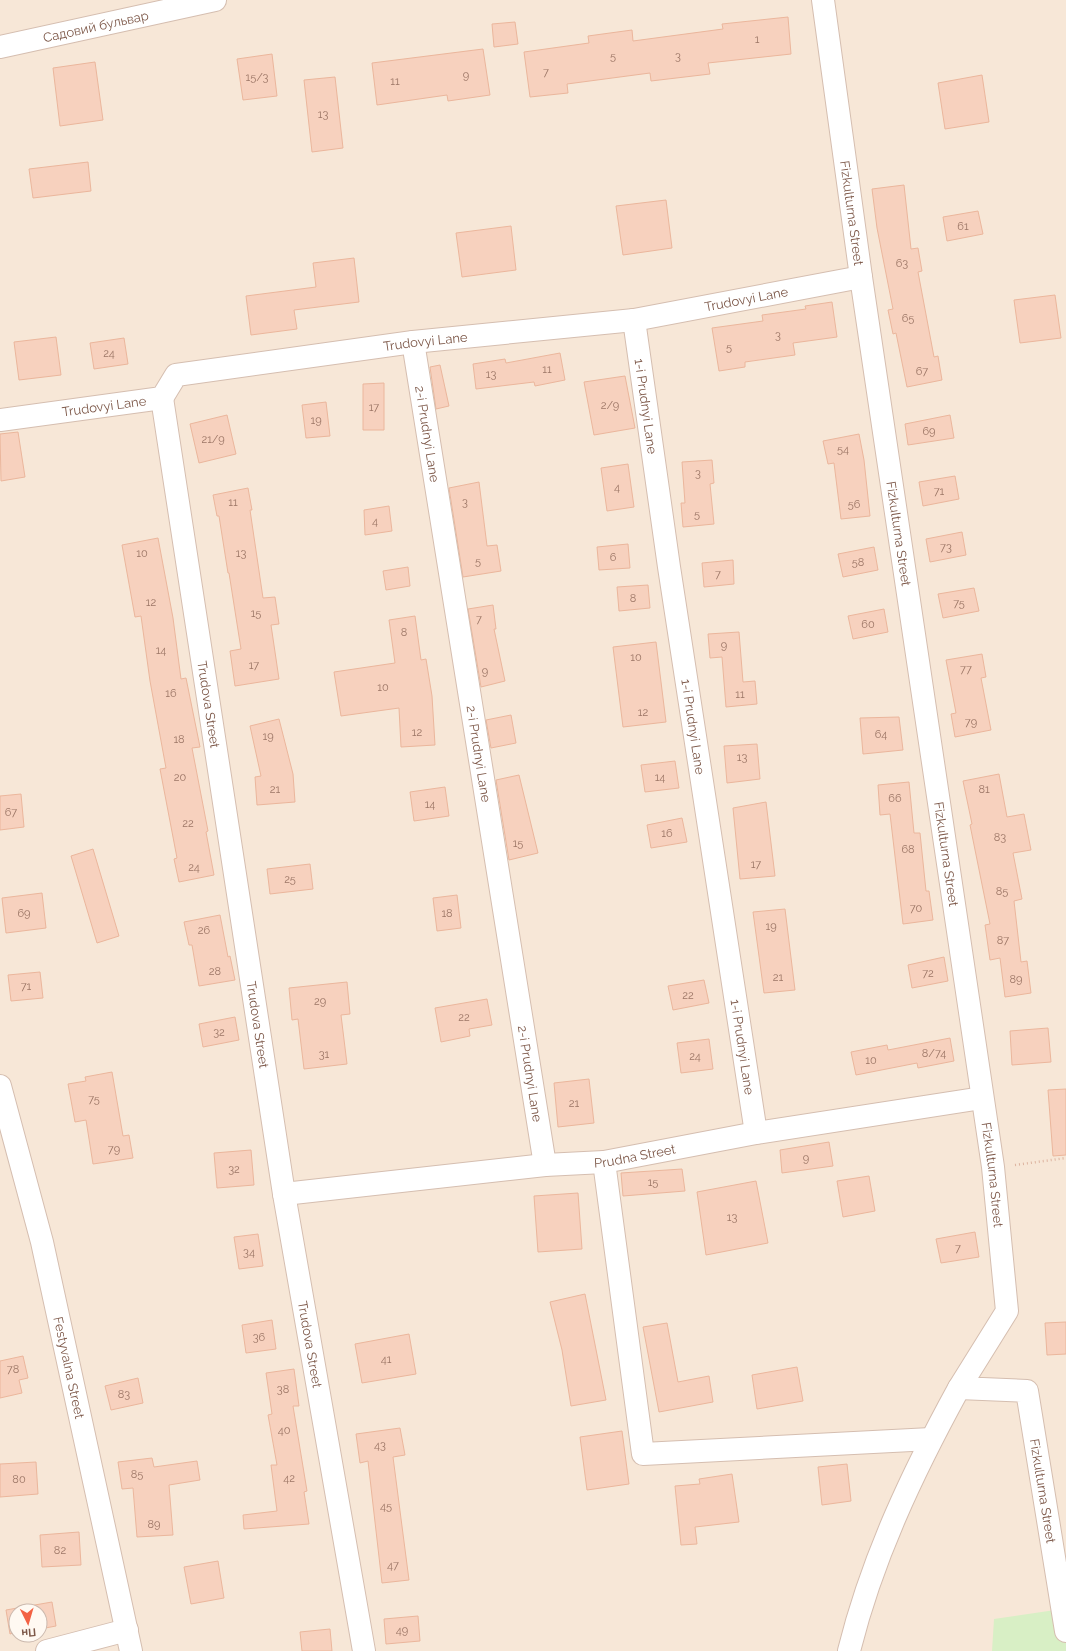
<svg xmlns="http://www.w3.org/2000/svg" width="1066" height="1651" font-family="Raleway,sans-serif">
	<rect width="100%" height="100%" fill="#fef5e9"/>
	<path fill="#f7e7d7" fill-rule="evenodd" d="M0 0H1066V1651H0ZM16 1611H40V1635H16Z"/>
	<polygon fill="#d8efc5" points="1062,1609 1066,1631 1066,1651 992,1651 994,1619"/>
	<g fill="#f7d1be" stroke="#ebb69c">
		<polygon points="788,17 791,54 708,63 710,74 651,81 650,73 567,84 568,93 530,97 524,52 589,43 588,36 632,30 633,41 723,29 722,24"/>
		<polygon points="515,22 518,44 494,47 492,24"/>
		<polygon points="483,49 490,95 448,101 447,95 377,105 372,63"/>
		<polygon points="272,54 277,96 243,100 237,59"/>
		<polygon points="95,62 103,120 60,126 53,68"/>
		<polygon points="982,75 989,122 945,129 938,83"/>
		<polygon points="335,77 343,148 312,152 304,80"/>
		<polygon points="88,162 91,191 33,198 29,169"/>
		<polygon points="904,185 911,249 918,248 922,271 918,272 934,357 938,356 942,380 907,387 896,333 893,334 888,310 893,309 877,228 872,189"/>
		<polygon points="666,200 672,248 623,255 616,206"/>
		<polygon points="978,211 983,234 947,241 943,217"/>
		<polygon points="511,226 516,270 462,277 456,233"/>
		<polygon points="354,258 359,302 294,310 297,329 251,335 246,296 316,287 313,263"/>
		<polygon points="1055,295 1061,338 1020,343 1014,300"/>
		<polygon points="832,302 837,337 793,343 795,355 745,362 745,367 719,371 712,328 763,321 762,315 806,309 805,306"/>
		<polygon points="56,337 61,375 19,380 14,342"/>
		<polygon points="124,338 128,364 94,369 90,343"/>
		<polygon points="560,353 565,380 535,386 534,382 476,389 473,364 505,359 506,363"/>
		<polygon points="440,365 449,406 436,409 430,367"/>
		<polygon points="625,376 635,428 594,435 584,382"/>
		<polygon points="384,383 384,430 363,430 363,384"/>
		<polygon points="326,402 330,436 306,438 302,405"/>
		<polygon points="227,415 236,454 199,463 190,424"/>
		<polygon points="950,415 954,438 908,445 905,424"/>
		<polygon points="18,432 25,477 1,481 0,434"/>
		<polygon points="859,434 864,460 870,516 841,519 834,463 828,464 823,441"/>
		<polygon points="712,460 714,483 710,484 714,524 683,527 681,503 685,503 682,462"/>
		<polygon points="628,464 634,507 607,511 601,468"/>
		<polygon points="955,476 959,499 923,506 919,482"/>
		<polygon points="479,482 487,546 497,545 501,571 463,577 449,488"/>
		<polygon points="248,488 252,510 250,510 263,598 275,597 279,624 271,625 279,679 235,686 230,651 241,649 229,573 228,573 219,516 217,516 213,495"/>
		<polygon points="389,506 392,531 365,535 364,510"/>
		<polygon points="962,532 966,555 930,562 926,539"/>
		<polygon points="158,538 173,618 181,679 186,678 200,747 192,748 208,831 206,832 214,875 179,882 174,859 177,858 160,769 166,768 150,681 141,616 135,617 122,545"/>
		<polygon points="628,544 630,568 599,570 597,547"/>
		<polygon points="874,547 878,570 843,577 838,554"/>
		<polygon points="733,560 734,584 704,587 702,563"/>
		<polygon points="408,567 410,586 386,590 383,571"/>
		<polygon points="648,585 650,608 619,611 617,587"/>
		<polygon points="974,588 979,611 943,618 938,594"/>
		<polygon points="493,605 496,629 494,629 505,681 481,687 468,609"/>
		<polygon points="884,609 888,632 853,639 848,616"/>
		<polygon points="415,616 421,660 426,659 432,696 435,745 401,747 399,708 341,716 334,672 395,663 389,620"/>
		<polygon points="739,632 743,682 755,681 757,704 726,707 722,657 710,658 708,634"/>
		<polygon points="656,642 666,722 623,727 613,647"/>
		<polygon points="982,654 986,677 981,678 991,730 955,737 951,714 956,713 946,660"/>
		<polygon points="511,715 516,743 491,748 486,720"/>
		<polygon points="899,717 903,750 863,754 860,718"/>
		<polygon points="279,719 293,774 295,802 257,805 255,777 261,776 250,726"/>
		<polygon points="757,744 760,779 727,783 724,746"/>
		<polygon points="675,761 679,788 645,792 641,765"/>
		<polygon points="999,774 1007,817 1024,814 1031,850 1013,853 1022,899 1014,901 1021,962 1027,961 1031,993 1005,997 1000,958 990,960 985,925 990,924 970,825 972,824 963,781"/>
		<polygon points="519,775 538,853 509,860 496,780"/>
		<polygon points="909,782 914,833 920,833 926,891 929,891 933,920 903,924 890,814 880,815 878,785"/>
		<polygon points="445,787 449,816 414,821 410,792"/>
		<polygon points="21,794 24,827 0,830 0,796"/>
		<polygon points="766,802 775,876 740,879 733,808"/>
		<polygon points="682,818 687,842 651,848 647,825"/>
		<polygon points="93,849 119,936 97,943 71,856"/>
		<polygon points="310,864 313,889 270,894 267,869"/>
		<polygon points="42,893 46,928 6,933 2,898"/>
		<polygon points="457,895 461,928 437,931 433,898"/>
		<polygon points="785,909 795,990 764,993 753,912"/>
		<polygon points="220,915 228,957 230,956 235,980 199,986 192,945 189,945 184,922"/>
		<polygon points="944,957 948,981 912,988 908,965"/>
		<polygon points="40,972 43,998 11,1001 8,975"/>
		<polygon points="704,980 709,1003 673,1010 668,986"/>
		<polygon points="347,982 350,1014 341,1015 347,1064 304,1069 298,1019 292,1020 289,988"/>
		<polygon points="487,999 492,1025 469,1029 470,1036 441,1042 435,1008"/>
		<polygon points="235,1017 239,1040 203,1047 199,1024"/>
		<polygon points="1048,1028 1051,1062 1012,1065 1010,1031"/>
		<polygon points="950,1038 954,1061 918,1068 917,1063 856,1075 851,1052 887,1045 888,1050"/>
		<polygon points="709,1039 713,1069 681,1073 677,1043"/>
		<polygon points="112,1072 123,1136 129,1135 133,1158 93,1164 86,1120 75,1122 68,1084 86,1081 85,1077"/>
		<polygon points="589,1079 594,1123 558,1127 554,1083"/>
		<polygon points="1066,1089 1066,1155 1053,1156 1048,1090"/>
		<polygon points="829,1142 833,1166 782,1173 780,1150"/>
		<polygon points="251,1150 254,1185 217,1188 214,1153"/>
		<polygon points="682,1169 685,1191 623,1196 621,1173"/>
		<polygon points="869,1176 875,1211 843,1217 837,1181"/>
		<polygon points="756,1181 768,1243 706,1255 697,1192"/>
		<polygon points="578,1193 582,1249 538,1252 534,1196"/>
		<polygon points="975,1232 979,1257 941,1263 936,1239"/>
		<polygon points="258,1234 263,1266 239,1269 234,1237"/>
		<polygon points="585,1294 606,1400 571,1406 562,1350 550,1302"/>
		<polygon points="272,1320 276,1349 246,1353 242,1325"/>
		<polygon points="1066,1322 1066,1354 1047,1355 1045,1323"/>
		<polygon points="667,1323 678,1382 709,1376 713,1402 659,1412 643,1327"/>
		<polygon points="409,1334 416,1374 362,1383 355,1344"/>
		<polygon points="23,1356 28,1378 19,1380 22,1393 0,1398 0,1361"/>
		<polygon points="797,1367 803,1401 757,1409 752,1375"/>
		<polygon points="294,1369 299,1406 293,1406 307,1491 304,1492 309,1524 244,1529 243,1515 277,1511 271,1465 277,1465 268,1415 272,1414 266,1373"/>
		<polygon points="138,1378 143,1403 111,1410 105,1386"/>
		<polygon points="400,1428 405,1455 393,1457 409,1580 382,1583 368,1461 360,1463 356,1434"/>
		<polygon points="622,1431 629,1484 587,1490 580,1437"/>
		<polygon points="152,1458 154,1467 197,1461 200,1480 169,1485 173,1535 137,1537 133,1488 122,1489 118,1462"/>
		<polygon points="36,1462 38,1494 0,1497 0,1464"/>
		<polygon points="847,1464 851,1501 822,1505 818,1467"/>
		<polygon points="732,1474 739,1522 695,1527 697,1544 681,1545 675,1486 700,1484 699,1479"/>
		<polygon points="79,1532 81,1565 42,1567 40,1535"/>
		<polygon points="218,1561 224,1598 191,1604 184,1567"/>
		<polygon points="52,1602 56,1626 40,1629 40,1611 16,1611 16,1632 10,1634 6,1610"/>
		<polygon points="418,1616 420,1641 386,1644 384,1619"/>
		<polygon points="330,1629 332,1651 302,1651 300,1632"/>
	</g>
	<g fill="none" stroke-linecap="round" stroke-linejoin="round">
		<defs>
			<g id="street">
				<path id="s1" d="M823 0 861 277 993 1167 1007 1311 959 1388 1027 1391 1066 1631"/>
				<path id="s2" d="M0 47 215 0"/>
				<path id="s3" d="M634 320 669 567 756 1133"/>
				<path id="s4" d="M413 342 545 1165"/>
				<path id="s5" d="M162 398 284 1194 364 1651"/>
				<path id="s6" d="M0 420 162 398 176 375 413 342 634 320 861 277"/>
				<path id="s7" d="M0 1086 42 1242 131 1651"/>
				<polyline points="604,1162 643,1454 931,1439"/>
				<path id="s8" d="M284 1194 545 1165 604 1162 756 1133 982 1098"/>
				<polyline points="47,1651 127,1630"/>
				<path d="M849 1651C872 1558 913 1472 959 1388"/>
			</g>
		</defs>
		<use href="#street" stroke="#d5beb0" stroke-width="24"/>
		<polyline stroke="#ddb4a0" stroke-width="2.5" stroke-dasharray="1 3" stroke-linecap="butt" points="1015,1165 1066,1158"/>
		<use href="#street" stroke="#fff" stroke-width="22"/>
	</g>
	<g text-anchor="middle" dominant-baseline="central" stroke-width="3" stroke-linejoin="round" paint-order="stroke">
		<g font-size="11" fill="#9c7666">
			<text x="757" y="39">1</text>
			<text x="613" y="56">5</text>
			<text x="678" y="56">3</text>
			<text x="546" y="72">7</text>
			<text x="466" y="75">9</text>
			<text x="257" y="77">15/3</text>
			<text x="395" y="81">11</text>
			<text x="323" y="114">13</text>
			<text x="963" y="226">61</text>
			<text x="902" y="263">63</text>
			<text x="908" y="318">65</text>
			<text x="778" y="335">3</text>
			<text x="729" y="347">5</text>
			<text x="109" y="353">24</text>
			<text x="547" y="369">11</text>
			<text x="922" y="371">67</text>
			<text x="491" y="374">13</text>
			<text x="610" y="405">2/9</text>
			<text x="374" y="407">17</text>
			<text x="316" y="420">19</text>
			<text x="929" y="431">69</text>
			<text x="213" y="439">21/9</text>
			<text x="843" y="449">54</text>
			<text x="698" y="473">3</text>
			<text x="617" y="487">4</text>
			<text x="939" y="491">71</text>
			<text x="233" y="502">11</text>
			<text x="465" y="502">3</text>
			<text x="854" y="504">56</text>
			<text x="697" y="514">5</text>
			<text x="375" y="521">4</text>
			<text x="946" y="547">73</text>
			<text x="142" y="553">10</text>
			<text x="241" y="553">13</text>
			<text x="613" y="557">6</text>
			<text x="478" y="561">5</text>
			<text x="858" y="562">58</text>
			<text x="718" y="574">7</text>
			<text x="633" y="598">8</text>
			<text x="151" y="602">12</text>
			<text x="959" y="603">75</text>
			<text x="256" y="613">15</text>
			<text x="479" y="619">7</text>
			<text x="868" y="624">60</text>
			<text x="404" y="632">8</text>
			<text x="724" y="645">9</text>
			<text x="161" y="650">14</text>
			<text x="636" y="657">10</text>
			<text x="254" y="665">17</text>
			<text x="966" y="669">77</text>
			<text x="485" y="671">9</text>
			<text x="383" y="687">10</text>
			<text x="171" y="693">16</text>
			<text x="740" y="694">11</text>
			<text x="643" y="712">12</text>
			<text x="971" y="722">79</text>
			<text x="417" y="732">12</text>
			<text x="881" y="734">64</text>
			<text x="268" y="736">19</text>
			<text x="179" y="739">18</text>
			<text x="742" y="757">13</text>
			<text x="180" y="777">20</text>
			<text x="660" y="777">14</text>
			<text x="275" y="789">21</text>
			<text x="984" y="789">81</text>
			<text x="895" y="798">66</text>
			<text x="430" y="804">14</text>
			<text x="11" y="812">67</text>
			<text x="188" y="823">22</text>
			<text x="667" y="833">16</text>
			<text x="1000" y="837">83</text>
			<text x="518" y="843">15</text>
			<text x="908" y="849">68</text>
			<text x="756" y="864">17</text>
			<text x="194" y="867">24</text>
			<text x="290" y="879">25</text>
			<text x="1002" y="891">85</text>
			<text x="916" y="908">70</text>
			<text x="24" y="913">69</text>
			<text x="447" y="913">18</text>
			<text x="771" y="926">19</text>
			<text x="204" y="930">26</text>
			<text x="1003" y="940">87</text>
			<text x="215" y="971">28</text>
			<text x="928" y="973">72</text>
			<text x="778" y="977">21</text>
			<text x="1016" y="979">89</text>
			<text x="26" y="986">71</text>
			<text x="688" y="995">22</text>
			<text x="320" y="1001">29</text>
			<text x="464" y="1017">22</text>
			<text x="219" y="1032">32</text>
			<text x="934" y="1053">8/74</text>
			<text x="324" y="1054">31</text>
			<text x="695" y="1056">24</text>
			<text x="871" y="1060">10</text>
			<text x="94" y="1099">75</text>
			<text x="574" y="1103">21</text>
			<text x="114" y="1149">79</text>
			<text x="806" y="1158">9</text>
			<text x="234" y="1169">32</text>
			<text x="653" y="1182">15</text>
			<text x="732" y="1217">13</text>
			<text x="958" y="1248">7</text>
			<text x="249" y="1252">34</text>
			<text x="259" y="1337">36</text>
			<text x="386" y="1359">41</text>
			<text x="13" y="1369">78</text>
			<text x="283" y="1389">38</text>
			<text x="124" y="1394">83</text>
			<text x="284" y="1430">40</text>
			<text x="380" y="1445">43</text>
			<text x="137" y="1474">85</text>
			<text x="289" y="1478">42</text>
			<text x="19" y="1479">80</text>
			<text x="386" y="1506">45</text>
			<text x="154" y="1524">89</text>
			<text x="60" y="1550">82</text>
			<text x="393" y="1565">47</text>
			<text x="402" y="1630">49</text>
		</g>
		<g font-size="13" fill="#7d5849" stroke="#fff9f2">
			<text stroke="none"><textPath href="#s2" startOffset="98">Садовий бульвар</textPath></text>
			<text stroke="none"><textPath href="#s1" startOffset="215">Fizkulturna Street</textPath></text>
			<text stroke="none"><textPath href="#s6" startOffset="766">Trudovyi Lane</textPath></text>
			<text stroke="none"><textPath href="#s6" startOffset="442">Trudovyi Lane</textPath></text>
			<text stroke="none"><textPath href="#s6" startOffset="105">Trudovyi Lane</textPath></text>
			<text stroke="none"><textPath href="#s3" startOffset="87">1-i Prudnyi Lane</textPath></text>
			<text stroke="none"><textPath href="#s4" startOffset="93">2-i Prudnyi Lane</textPath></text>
			<text stroke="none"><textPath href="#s1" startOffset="539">Fizkulturna Street</textPath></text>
			<text stroke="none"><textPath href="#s5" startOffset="310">Trudova Street</textPath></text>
			<text stroke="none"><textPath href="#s3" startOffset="411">1-i Prudnyi Lane</textPath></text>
			<text stroke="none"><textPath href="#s4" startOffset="417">2-i Prudnyi Lane</textPath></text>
			<text stroke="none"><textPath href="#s1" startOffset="863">Fizkulturna Street</textPath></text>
			<text stroke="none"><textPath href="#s5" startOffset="634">Trudova Street</textPath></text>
			<text stroke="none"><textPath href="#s3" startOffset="735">1-i Prudnyi Lane</textPath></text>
			<text stroke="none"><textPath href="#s4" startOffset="741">2-i Prudnyi Lane</textPath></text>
			<text stroke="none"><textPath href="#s8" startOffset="353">Prudna Street</textPath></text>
			<text stroke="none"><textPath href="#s1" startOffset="1187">Fizkulturna Street</textPath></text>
			<text stroke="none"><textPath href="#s5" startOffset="958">Trudova Street</textPath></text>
			<text stroke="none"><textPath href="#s7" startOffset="290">Festyvalna Street</textPath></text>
			<text stroke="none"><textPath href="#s1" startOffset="1584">Fizkulturna Street</textPath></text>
		</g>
	</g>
	<g transform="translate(28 1623) rotate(175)"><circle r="19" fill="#fff9f2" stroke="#cbb9ae"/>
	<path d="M0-3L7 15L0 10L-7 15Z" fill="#f36143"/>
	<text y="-6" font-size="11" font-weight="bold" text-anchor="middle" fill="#7d5849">Пн</text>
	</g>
</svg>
